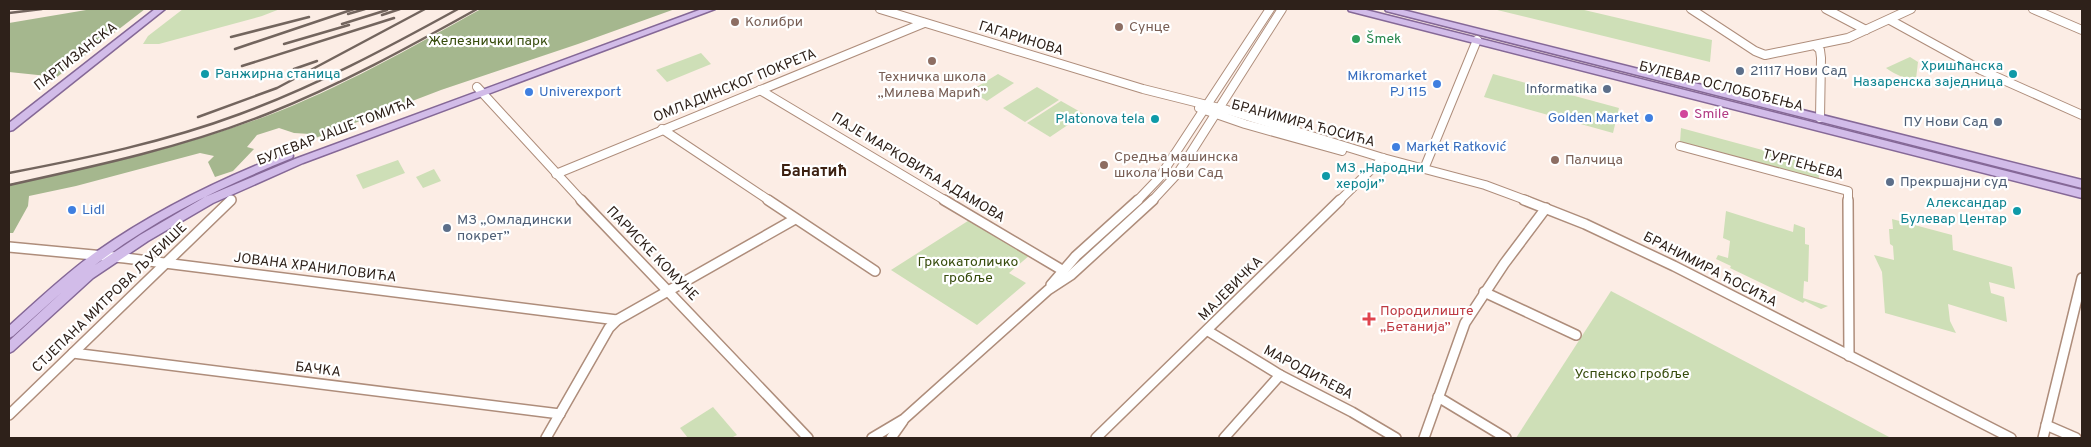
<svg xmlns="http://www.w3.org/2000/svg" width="2091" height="447" font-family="Overpass,sans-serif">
	<rect width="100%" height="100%" fill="#fcede5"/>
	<g fill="#cedfb7">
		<polygon points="183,9 280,9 262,16 159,44 143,44 148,36"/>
		<polygon points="1493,9 1580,9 1712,40 1710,62"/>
		<polygon points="701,53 711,64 667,82 656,70"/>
		<path d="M1910 57 1918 62 1916 79C1905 79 1896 75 1886 68Z"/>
		<polygon points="998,74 1014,83 987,101 970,91"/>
		<polygon points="1493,74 1619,108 1613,133 1484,97"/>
		<polygon points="1037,87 1059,100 1025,122 1003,108"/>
		<polygon points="1061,101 1084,114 1050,137 1027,123"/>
		<polygon points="1681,128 1818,165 1819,179 1680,142"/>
		<polygon points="398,160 405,173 363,189 356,175"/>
		<polygon points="434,169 441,181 423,188 416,177"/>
		<polygon points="1726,211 1793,232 1794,224 1805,228 1805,244 1809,245 1808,282 1804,281 1803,298 1828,306 1821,309 1805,301 1803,303 1730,268 1731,266 1716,259 1718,255 1728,258 1730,241 1723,238"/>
		<polygon points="971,219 1030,255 1009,273 1026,283 977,325 891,270"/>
		<polygon points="1892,219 1952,235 1953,250 2012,267 2015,289 1989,282 1991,293 2004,297 2007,322 1948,304 1950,321 1956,333 1885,313 1882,272 1874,255 1894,260 1893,246 1890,244 1889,229 1893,229"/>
		<polygon points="1611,291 1891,438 1516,438"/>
		<polygon points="713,407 737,435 731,438 688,438 680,428"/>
	</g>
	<g fill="#a5b78e">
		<polygon points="92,9 145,9 57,77 9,72 9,23"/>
		<path d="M481 9H675L578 44 441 90 313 139H306L310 134 294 133 279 128 257 135 247 147 254 149 233 171 215 177 208 162 214 156 200 153 76 186 29 196 28 206 13 233H9V184C96 168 181 147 264 117 341 88 410 48 481 9Z"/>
	</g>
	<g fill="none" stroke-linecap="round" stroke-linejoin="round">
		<defs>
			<g id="minor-far1">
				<polyline points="880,9 1143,89 1227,110 1383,158 1485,185 1528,201"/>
				<polyline points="1691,9 1755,51 1765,55 1848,38 1911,9"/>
				<polyline points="1826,9 1866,30"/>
				<polyline points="2033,9 2082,30"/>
				<polyline points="1890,20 1981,70 2082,115"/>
				<polyline points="1816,46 1820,50 1821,58 1820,118"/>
				<polyline points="477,87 582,201"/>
				<polyline points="760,90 946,201"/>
				<polyline points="1199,108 1245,124 1342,151"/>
				<polyline points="662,129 770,201"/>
				<polyline points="1680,146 1848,191 1848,201"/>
				<polyline points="1424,169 1477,40"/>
				<polyline points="556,174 924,23"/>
				<polyline points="1137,201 1159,178 1270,9"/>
				<polyline points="1152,201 1178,173 1282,9"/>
				<polyline points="1339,201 1383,158"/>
			</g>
			<g id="minor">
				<polyline points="581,200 808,438"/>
				<polyline points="768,200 875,271"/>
				<polyline points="944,200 1062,270"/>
				<polyline points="1524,200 1585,224 1674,266 2011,438"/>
				<polyline points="1848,200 1849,356"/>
				<polyline points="9,247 125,258 617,320"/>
				<polyline points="1051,285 1076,256 1138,200"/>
				<polyline points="1484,292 1576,335"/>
				<polyline points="1208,331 1280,375 1352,412 1396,438"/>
				<polyline points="73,353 560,414"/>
				<polyline points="1438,397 1506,438"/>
				<polyline points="9,415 231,200"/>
				<polyline points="2046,425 2076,438"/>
				<polyline points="546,438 609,328 617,320 795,219"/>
				<polyline points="872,438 904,419 1048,290 1071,275 1153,200"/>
				<polyline points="891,438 903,421"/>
				<polyline points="1096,438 1340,200"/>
				<polyline points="1224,438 1280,375"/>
				<polyline points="1424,438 1465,323 1504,264 1546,208"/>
				<polyline points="2043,438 2082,278"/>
			</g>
			<g id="major">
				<polygon points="155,9 165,9 13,130 9,131 9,123"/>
				<path d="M702 9H715L303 163 213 203 148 241 93 278 13 351 9 353V341L62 292 13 336 9 338V326C37 301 65 274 96 252 154 211 218 180 284 154H292L293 156 292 158C223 186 154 219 95 265L140 235 205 197 295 159Z"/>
				<polygon points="1348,9 1362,9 2082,190 2082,198 1349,11"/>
				<polygon points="1385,9 1399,9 2082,180 2082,188 1386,11"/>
			</g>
		</defs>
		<use href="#minor-far1" stroke="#ae8d7b" stroke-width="10"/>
		<use href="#minor" stroke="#ae8d7b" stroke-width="12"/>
		<use href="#major" stroke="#856897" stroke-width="3"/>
		<use href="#minor-far1" stroke="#fff" stroke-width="8"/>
		<use href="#minor" stroke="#fff" stroke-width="9"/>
		<use href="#major" fill="#d2bce9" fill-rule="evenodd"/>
		<g stroke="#73655e" stroke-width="2.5">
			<polyline points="9,13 42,9"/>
			<polyline points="348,14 365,9"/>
			<polyline points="382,15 400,9"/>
			<polyline points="342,24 387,10"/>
			<polyline points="231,37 309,17"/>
			<polyline points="284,44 349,25"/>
			<polyline points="235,49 354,9"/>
			<polyline points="242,66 394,18"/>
			<polyline points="294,69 317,61"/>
			<polyline points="198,117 277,88 425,9"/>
			<path d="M9 173C87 158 165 142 240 114 316 86 387 48 458 9"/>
			<path d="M9 185C96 166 184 147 267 114 340 85 409 47 477 9"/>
		</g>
	</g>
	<g fill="#8d6e63" stroke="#fff" stroke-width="2">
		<circle cx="735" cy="22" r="5"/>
		<circle cx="1119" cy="27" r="5"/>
		<circle cx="932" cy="61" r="5"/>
		<circle cx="1555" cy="160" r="5"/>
		<circle cx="1104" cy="165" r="5"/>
	</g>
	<circle fill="#2e9e5b" stroke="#fff" stroke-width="2" cx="1356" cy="39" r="5"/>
	<g fill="#5c6f8a" stroke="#fff" stroke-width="2">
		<circle cx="1740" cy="71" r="5"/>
		<circle cx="1607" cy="89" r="5"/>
		<circle cx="1998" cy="122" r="5"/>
		<circle cx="1890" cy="182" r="5"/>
		<circle cx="447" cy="228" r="5"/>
	</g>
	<g fill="#0f9aa8" stroke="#fff" stroke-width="2">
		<circle cx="205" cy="74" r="5"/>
		<circle cx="2013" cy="74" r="5"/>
		<circle cx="1155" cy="119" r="5"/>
		<circle cx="1326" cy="176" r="5"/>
		<circle cx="2017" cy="211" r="5"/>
	</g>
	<g fill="#3f7fe0" stroke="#fff" stroke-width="2">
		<circle cx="1437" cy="84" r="5"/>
		<circle cx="529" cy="92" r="5"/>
		<circle cx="1649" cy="118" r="5"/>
		<circle cx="1396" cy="147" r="5"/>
		<circle cx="72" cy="210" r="5"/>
	</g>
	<circle fill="#d1479c" stroke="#fff" stroke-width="2" cx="1684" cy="114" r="5"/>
	<path fill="#e0444e" stroke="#fff" stroke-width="2" d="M1366.5 311.5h5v5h5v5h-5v5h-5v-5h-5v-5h5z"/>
	<g text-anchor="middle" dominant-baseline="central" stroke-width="4.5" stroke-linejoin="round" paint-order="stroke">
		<g font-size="14" fill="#785e54" stroke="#fff" text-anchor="start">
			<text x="745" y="22">Колибри</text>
			<text x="1129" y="27">Сунце</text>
			<text x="932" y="77" text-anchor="middle">Техничка школа<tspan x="932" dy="16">„Милева Марић”</tspan></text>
			<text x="1114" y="157">Средња машинска<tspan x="1114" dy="16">школа Нови Сад</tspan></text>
			<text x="1565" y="160">Палчица</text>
		</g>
		<g font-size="14" fill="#2e211a" stroke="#fff">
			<text transform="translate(1021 39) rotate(17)">ГАГАРИНОВА</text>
			<text transform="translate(76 57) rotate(-38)">ПАРТИЗАНСКА</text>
			<text transform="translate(735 86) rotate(-22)">ОМЛАДИНСКОГ ПОКРЕТА</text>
			<text transform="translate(1721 87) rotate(14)">БУЛЕВАР ОСЛОБОЂЕЊА</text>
			<text transform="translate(1303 124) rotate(15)">БРАНИМИРА ЋОСИЋА</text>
			<text transform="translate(336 132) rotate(-21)">БУЛЕВАР ЈАШЕ ТОМИЋА</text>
			<text transform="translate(1803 165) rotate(15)">ТУРГЕЊЕВА</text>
			<text transform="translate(918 168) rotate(31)">ПАЈЕ МАРКОВИЋА АДАМОВА</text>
			<text transform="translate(652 254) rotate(46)">ПАРИСКЕ КОМУНЕ</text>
			<text transform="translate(315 268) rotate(7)">ЈОВАНА ХРАНИЛОВИЋА</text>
			<text transform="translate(1710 270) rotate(27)">БРАНИМИРА ЋОСИЋА</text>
			<text transform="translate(1231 289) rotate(-45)">МАЈЕВИЧКА</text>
			<text transform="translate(110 298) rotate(-44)">СТЈЕПАНА МИТРОВА ЉУБИШЕ</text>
			<text transform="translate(318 370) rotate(7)">БАЧКА</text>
			<text transform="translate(1308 373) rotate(28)">МАРОДИЋЕВА</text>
		</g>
		<g font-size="14" fill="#27864d" stroke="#fff" text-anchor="start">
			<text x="1366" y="39">Šmek</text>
		</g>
		<g font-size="14" fill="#374c0d" stroke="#fff">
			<text x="488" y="41">Железнички парк</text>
			<text x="968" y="262">Гркокатоличко<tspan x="968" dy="16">гробље</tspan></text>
			<text x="1632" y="374">Успенско гробље</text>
		</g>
		<g font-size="14" fill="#0d838f" stroke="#fff" text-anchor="end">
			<text x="2003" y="66">Хришћанска<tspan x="2003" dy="16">Назаренска заједница</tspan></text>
			<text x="215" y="74" text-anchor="start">Ранжирна станица</text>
			<text x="1145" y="119">Platonova tela</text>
			<text x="1336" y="168" text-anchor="start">МЗ „Народни<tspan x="1336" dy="16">хероји”</tspan></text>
			<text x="2007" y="203">Александар<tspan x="2007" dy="16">Булевар Центар</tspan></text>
		</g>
		<g font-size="14" fill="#4e5e75" stroke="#fff" text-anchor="start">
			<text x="1750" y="71">21117 Нови Сад</text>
			<text x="1597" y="89" text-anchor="end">Informatika</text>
			<text x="1988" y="122" text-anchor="end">ПУ Нови Сад</text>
			<text x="1900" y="182">Прекршајни суд</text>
			<text x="457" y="220">МЗ „Омладински<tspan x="457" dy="16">покрет”</tspan></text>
		</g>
		<g font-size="14" fill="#366cbe" stroke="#fff" text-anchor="start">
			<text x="1427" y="76" text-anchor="end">Mikromarket<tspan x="1427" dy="16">PJ 115</tspan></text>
			<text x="539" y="92">Univerexport</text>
			<text x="1639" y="118" text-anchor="end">Golden Market</text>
			<text x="1406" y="147">Market Ratković</text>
			<text x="82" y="210">Lidl</text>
		</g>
		<g font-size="14" fill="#b23c85" stroke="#fff" text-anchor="start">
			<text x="1694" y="114">Smile</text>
		</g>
		<g font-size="14" fill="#be3a42" stroke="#fff" text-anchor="start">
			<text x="1380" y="311">Породилиште<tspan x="1380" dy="16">„Бетанија”</tspan></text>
		</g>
		<g font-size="16" font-weight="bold" fill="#3c2112" stroke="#fff">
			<text x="814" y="172">Банатић</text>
		</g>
	</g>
	<rect width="2091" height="447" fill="none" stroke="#2e211a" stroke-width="20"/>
</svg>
